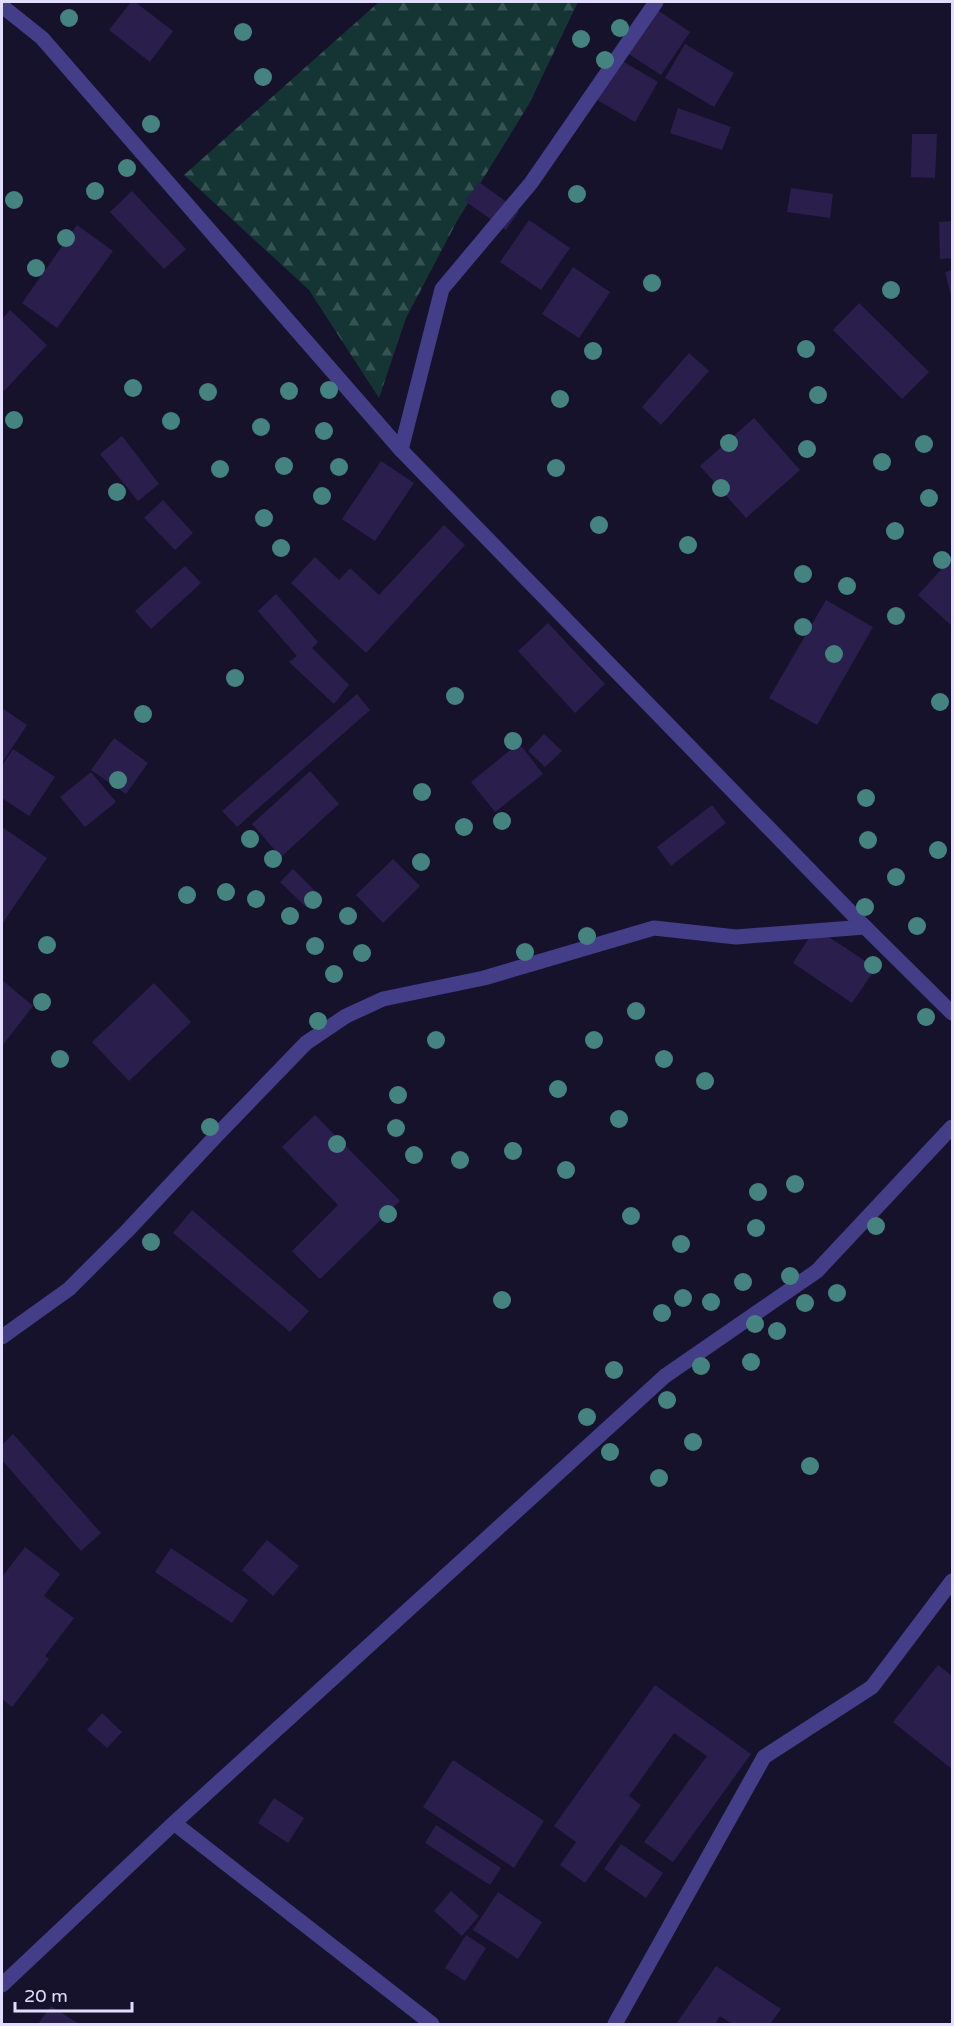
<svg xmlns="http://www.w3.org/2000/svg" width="954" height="2026" font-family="'Varela Round',sans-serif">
	<defs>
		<pattern id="forest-firs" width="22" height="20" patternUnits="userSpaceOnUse" patternTransform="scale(1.5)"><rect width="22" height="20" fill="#153535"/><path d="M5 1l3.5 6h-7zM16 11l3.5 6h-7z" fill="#375253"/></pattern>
	</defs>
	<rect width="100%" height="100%" fill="#17122b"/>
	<polygon fill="url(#forest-firs)" points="379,2 578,2 529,104 457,221 406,318 379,398 309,290 184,175"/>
	<g fill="#291e4c">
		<polygon points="131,2 135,2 173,31 150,62 109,30"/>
		<polygon points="647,3 690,32 661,75 618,47"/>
		<polygon points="685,44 734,73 714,107 665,78"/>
		<polygon points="610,54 658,82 635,122 587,94"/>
		<polygon points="678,108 731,127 722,150 670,133"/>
		<polygon points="912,134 937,134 935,178 911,177"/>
		<polygon points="479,182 519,211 506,230 465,201"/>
		<polygon points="791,188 833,194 830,218 787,212"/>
		<polygon points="132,191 186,249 164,269 110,212"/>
		<polygon points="529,220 570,248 541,290 500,262"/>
		<polygon points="952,221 952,258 940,259 939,222"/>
		<polygon points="77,225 113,251 57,328 22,303"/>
		<polygon points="573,267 610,292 579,338 542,314"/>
		<polygon points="952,270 952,300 945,272"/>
		<polygon points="859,303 929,372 902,399 833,330"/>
		<polygon points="10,310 47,345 4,391 2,388 2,319"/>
		<polygon points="689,353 709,371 661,425 642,407"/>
		<polygon points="754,418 800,470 746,518 700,466"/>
		<polygon points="122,436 159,484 138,501 100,454"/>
		<polygon points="381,461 414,483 375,541 342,519"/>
		<polygon points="163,500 193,533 175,550 144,518"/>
		<polygon points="444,525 465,545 366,653 291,583 315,557 339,580 350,568 379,595"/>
		<polygon points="948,562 952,566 952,626 918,595"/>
		<polygon points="185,566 201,583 151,629 135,611"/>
		<polygon points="276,594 318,642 312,648 349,685 334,704 289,662 297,656 258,611"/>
		<polygon points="826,600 873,627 817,725 769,698"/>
		<polygon points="548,623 605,684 575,713 518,651"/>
		<polygon points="357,694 370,710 237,827 222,811"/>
		<polygon points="2,708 27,725 2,763"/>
		<polygon points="544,734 562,751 545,767 528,751"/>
		<polygon points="114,738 148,763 126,794 91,770"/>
		<polygon points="519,743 543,774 495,812 471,782"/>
		<polygon points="13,749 55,777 29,816 2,798 2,766"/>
		<polygon points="310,771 339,804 281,857 252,824"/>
		<polygon points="91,772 116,802 85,827 60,797"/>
		<polygon points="712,805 726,823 671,866 657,847"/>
		<polygon points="2,827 47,858 2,924"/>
		<polygon points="393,859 420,886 383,923 356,895"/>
		<polygon points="293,869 318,894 306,907 280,882"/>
		<polygon points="815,928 876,968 852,1003 793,963"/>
		<polygon points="2,980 33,1006 2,1046"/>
		<polygon points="154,983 191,1022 129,1081 92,1042"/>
		<polygon points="315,1115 400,1201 320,1279 292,1251 338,1205 282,1147"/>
		<polygon points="192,1210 309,1311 290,1332 173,1233"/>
		<polygon points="13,1434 101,1533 81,1551 2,1460 2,1445"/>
		<polygon points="267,1540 299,1566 273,1596 242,1570"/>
		<polygon points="25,1547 60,1574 44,1596 74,1618 45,1656 49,1659 12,1707 2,1699 2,1577"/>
		<polygon points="171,1548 248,1600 232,1623 155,1572"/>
		<polygon points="938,1665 952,1676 952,1769 893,1722"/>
		<polygon points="655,1685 751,1754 673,1862 644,1842 707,1756 674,1733 629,1796 641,1805 585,1883 560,1865 576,1842 554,1826"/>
		<polygon points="102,1713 122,1732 107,1748 87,1730"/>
		<polygon points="453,1760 544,1821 514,1868 423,1807"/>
		<polygon points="274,1798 304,1818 288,1843 258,1823"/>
		<polygon points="436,1825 501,1868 490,1885 425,1843"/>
		<polygon points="621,1844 663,1873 646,1898 604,1869"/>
		<polygon points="451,1891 479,1916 462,1936 434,1911"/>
		<polygon points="498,1892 542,1922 518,1959 473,1930"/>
		<polygon points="466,1935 486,1948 465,1981 445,1968"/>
		<polygon points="716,1966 781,2009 770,2024 732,2024 720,2016 715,2024 676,2024"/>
		<polygon points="51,2006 79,2024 38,2024"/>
	</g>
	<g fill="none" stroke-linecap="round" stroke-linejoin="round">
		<g stroke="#443e89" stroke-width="15">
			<polyline points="2,6 42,38 401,450 865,927 952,1013"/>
			<polyline points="401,450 442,289 531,183 656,2"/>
			<polyline points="2,1337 69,1289 127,1231 216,1136 306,1043 346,1016 383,999 484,978 654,928 736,937 865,927"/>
			<polyline points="174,1823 432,2024"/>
			<polyline points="2,1985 174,1823 665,1376 817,1271 952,1127"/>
			<polyline points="615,2024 764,1757 872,1687 952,1581"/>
		</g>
	</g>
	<g fill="#448380">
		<circle cx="69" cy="18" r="9"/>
		<circle cx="620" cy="28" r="9"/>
		<circle cx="243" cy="32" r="9"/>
		<circle cx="581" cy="39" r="9"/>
		<circle cx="605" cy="60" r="9"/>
		<circle cx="263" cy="77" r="9"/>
		<circle cx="151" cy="124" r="9"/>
		<circle cx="127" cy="168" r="9"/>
		<circle cx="95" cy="191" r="9"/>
		<circle cx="577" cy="194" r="9"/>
		<circle cx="14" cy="200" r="9"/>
		<circle cx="66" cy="238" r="9"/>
		<circle cx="36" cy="268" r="9"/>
		<circle cx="652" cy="283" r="9"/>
		<circle cx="891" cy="290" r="9"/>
		<circle cx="806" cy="349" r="9"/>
		<circle cx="593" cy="351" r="9"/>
		<circle cx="133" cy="388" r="9"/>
		<circle cx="329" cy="390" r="9"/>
		<circle cx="289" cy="391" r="9"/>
		<circle cx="208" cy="392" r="9"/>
		<circle cx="818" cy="395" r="9"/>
		<circle cx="560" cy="399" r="9"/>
		<circle cx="14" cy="420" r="9"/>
		<circle cx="171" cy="421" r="9"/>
		<circle cx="261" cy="427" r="9"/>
		<circle cx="324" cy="431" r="9"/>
		<circle cx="729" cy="443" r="9"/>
		<circle cx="924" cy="444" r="9"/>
		<circle cx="807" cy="449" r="9"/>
		<circle cx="882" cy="462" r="9"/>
		<circle cx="284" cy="466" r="9"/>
		<circle cx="339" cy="467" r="9"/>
		<circle cx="556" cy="468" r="9"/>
		<circle cx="220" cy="469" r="9"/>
		<circle cx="721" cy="488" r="9"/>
		<circle cx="117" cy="492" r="9"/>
		<circle cx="322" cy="496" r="9"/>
		<circle cx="929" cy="498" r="9"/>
		<circle cx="264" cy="518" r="9"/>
		<circle cx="599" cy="525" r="9"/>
		<circle cx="895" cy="531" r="9"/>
		<circle cx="688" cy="545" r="9"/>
		<circle cx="281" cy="548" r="9"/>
		<circle cx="942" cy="560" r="9"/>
		<circle cx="803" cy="574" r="9"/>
		<circle cx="847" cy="586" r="9"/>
		<circle cx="896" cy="616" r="9"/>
		<circle cx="803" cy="627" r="9"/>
		<circle cx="834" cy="654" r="9"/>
		<circle cx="235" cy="678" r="9"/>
		<circle cx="455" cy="696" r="9"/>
		<circle cx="940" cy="702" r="9"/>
		<circle cx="143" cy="714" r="9"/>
		<circle cx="513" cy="741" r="9"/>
		<circle cx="118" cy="780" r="9"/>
		<circle cx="422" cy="792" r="9"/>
		<circle cx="866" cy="798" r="9"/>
		<circle cx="502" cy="821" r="9"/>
		<circle cx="464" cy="827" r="9"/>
		<circle cx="250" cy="839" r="9"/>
		<circle cx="868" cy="840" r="9"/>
		<circle cx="938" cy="850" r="9"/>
		<circle cx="273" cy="859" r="9"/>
		<circle cx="421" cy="862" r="9"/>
		<circle cx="896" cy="877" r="9"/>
		<circle cx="226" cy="892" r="9"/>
		<circle cx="187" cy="895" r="9"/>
		<circle cx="256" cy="899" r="9"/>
		<circle cx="313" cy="900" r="9"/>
		<circle cx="865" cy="907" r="9"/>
		<circle cx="290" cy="916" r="9"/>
		<circle cx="348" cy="916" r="9"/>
		<circle cx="917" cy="926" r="9"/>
		<circle cx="587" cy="936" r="9"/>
		<circle cx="47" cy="945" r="9"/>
		<circle cx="315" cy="946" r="9"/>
		<circle cx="525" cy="952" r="9"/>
		<circle cx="362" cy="953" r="9"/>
		<circle cx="873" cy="965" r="9"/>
		<circle cx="334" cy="974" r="9"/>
		<circle cx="42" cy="1002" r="9"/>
		<circle cx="636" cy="1011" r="9"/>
		<circle cx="926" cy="1017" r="9"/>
		<circle cx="318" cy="1021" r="9"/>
		<circle cx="436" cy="1040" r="9"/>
		<circle cx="594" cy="1040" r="9"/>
		<circle cx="60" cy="1059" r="9"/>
		<circle cx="664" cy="1059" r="9"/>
		<circle cx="705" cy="1081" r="9"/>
		<circle cx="558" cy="1089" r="9"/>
		<circle cx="398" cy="1095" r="9"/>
		<circle cx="619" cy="1119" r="9"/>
		<circle cx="210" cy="1127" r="9"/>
		<circle cx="396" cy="1128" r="9"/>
		<circle cx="337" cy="1144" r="9"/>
		<circle cx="513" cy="1151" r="9"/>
		<circle cx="414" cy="1155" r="9"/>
		<circle cx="460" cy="1160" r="9"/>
		<circle cx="566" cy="1170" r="9"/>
		<circle cx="795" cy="1184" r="9"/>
		<circle cx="758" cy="1192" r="9"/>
		<circle cx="388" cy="1214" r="9"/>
		<circle cx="631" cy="1216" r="9"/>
		<circle cx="876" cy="1226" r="9"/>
		<circle cx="756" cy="1228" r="9"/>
		<circle cx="151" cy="1242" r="9"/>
		<circle cx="681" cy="1244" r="9"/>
		<circle cx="790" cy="1276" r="9"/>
		<circle cx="743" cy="1282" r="9"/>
		<circle cx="837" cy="1293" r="9"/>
		<circle cx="683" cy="1298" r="9"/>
		<circle cx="502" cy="1300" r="9"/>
		<circle cx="711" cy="1302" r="9"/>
		<circle cx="805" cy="1303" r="9"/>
		<circle cx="662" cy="1313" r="9"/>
		<circle cx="755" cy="1324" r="9"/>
		<circle cx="777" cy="1331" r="9"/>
		<circle cx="751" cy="1362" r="9"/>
		<circle cx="701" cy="1366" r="9"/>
		<circle cx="614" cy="1370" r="9"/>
		<circle cx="667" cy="1400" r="9"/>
		<circle cx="587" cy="1417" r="9"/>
		<circle cx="693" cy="1442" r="9"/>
		<circle cx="610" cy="1452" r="9"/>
		<circle cx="810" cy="1466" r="9"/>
		<circle cx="659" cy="1478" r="9"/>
	</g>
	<rect width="954" height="2026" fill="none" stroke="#e2ddfe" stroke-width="6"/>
	<path d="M15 2002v9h117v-9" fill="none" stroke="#e2ddfe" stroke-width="3"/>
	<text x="24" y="2002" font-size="18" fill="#e2ddfe" stroke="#17122b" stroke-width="4.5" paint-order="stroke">20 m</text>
</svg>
